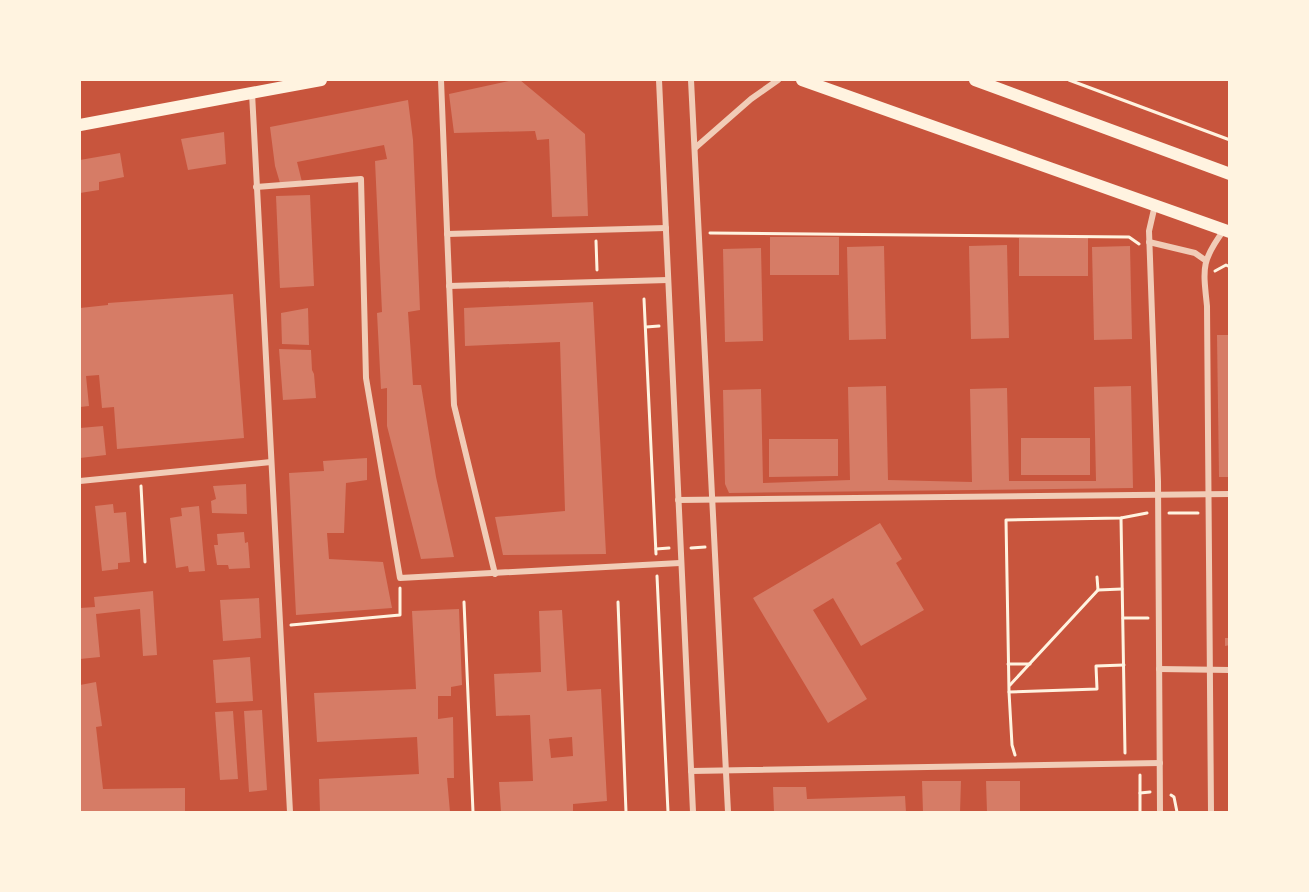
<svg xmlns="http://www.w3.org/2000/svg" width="1309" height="892" font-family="Montserrat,sans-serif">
	<rect width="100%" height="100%" fill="#c8553d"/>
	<g fill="#d67c66" fill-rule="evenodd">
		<polygon points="513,80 520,80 585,134 588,216 552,217 549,139 537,140 535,131 454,133 449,94"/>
		<polygon points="408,100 413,140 420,310 408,312 413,385 421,385 436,477 454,557 421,559 387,426 387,388 381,389 377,313 382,312 375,161 387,159 384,145 297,162 302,182 280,183 275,166 270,127"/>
		<polygon points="224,132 226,164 188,170 181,139"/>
		<polygon points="120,153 124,177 99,182 99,190 80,193 80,160"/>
		<polygon points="310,195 314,286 280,288 276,196"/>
		<rect x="770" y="237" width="69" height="38"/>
		<rect x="1019" y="238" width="69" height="38"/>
		<polygon points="1007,245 1009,338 971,339 969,246"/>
		<polygon points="884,246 886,339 849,340 847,247"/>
		<polygon points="1130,246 1132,339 1094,340 1092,247"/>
		<polygon points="761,248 763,341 725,342 723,249"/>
		<polygon points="233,294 244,438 117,449 114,407 102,408 99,375 86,376 89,406 80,407 80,308 108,305 108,303"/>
		<polygon points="593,302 606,554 503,555 495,517 565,511 560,342 465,346 464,308"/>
		<polygon points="308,308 309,345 282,344 281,313"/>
		<polygon points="1217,335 1230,335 1230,477 1219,477"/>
		<polygon points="279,349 311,350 312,370 314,374 316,398 283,400"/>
		<polygon points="886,386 888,480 972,482 970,389 1007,388 1009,481 1096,481 1094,387 1131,386 1133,488 729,493 725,484 723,390 761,389 763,483 850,480 848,387"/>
		<polygon points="103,426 106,455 80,458 80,428"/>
		<rect x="1021" y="438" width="69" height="37"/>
		<polygon points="769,439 838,439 838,476 769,477"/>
		<polygon points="367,458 367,480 346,483 344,533 327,533 329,559 383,562 392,608 296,615 289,473 324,471 323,461"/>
		<polygon points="246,484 247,514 212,513 211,501 216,499 213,486"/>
		<polygon points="113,504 114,513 126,512 130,562 118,563 118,569 102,571 95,506"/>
		<polygon points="199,506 205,571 189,572 188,566 176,568 170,518 182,516 181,508"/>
		<polygon points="880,523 902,559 896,563 924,610 861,646 833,598 813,610 867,699 828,723 753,598"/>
		<polygon points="244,532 245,543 248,542 250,568 229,569 228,565 217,565 214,545 218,545 217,534"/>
		<polygon points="153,591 157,655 143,656 140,609 96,614 100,657 80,659 80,608 95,607 94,597"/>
		<polygon points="259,598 261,638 223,641 220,600"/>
		<polygon points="459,609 462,685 451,687 451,696 438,696 438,719 453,717 454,778 447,778 450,812 320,812 319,779 419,774 417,737 317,742 314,693 416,689 412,611"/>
		<path d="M562 610 567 691 601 689 607 801 573 804V812H501L499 782 533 781 530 715 496 716 494 674 541 672 539 611ZM572 737 573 756 551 758 549 739Z"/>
		<polygon points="1225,638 1230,638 1230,645 1225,646"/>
		<polygon points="250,657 253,701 216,703 213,660"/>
		<polygon points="96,682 102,726 96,727 103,789 185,788 185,812 80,812 80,685"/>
		<polygon points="262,710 267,790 249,792 244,711"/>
		<polygon points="233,711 238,779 220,780 215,712"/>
		<polygon points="922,781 961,781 960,812 923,812"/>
		<polygon points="986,781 1020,781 1020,812 987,812"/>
		<polygon points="773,787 806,787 807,799 905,796 906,812 774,812"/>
	</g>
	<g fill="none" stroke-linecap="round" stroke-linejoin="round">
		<g stroke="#fff3e0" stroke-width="3">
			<polyline points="1069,80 1230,140"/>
			<polyline points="710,233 1129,237 1139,244"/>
			<polyline points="596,241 597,270"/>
			<polyline points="1215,271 1226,265 1230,267"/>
			<polyline points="644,299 656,554"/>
			<polyline points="646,327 659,326"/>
			<polyline points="141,486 145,562"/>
			<polyline points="1169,513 1198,513"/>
			<polyline points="1121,518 1125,753"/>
			<polyline points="691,548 705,547"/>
			<polyline points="656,549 669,548"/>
			<polyline points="657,576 668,812"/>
			<polyline points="1097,577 1098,590"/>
			<polyline points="464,602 473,812"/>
			<polyline points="618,602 626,812"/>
			<polyline points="1123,618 1148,618"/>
			<polyline points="291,625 400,615 400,588"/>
			<polyline points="1008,664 1030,664"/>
			<polyline points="1010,685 1098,590 1122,589"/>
			<polyline points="1009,692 1097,689 1096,666 1124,665"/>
			<polyline points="1015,755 1012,745 1009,692 1006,520 1121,518 1147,513"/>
			<polyline points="1140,775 1140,812"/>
			<polyline points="1140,793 1150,792"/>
			<polyline points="1171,795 1174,797 1177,812"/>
		</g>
		<g stroke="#f1ccb7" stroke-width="6">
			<polyline points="441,80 454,405 495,574"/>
			<polyline points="659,80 693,812"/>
			<polyline points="691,80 728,812"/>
			<polyline points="252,93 290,812"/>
			<polyline points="695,148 751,99 778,80"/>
			<polyline points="256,187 361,179 366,378 400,578 680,563"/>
			<polyline points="1155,205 1149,231 1158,481 1160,812"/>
			<polyline points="447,234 666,228"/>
			<polyline points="1149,242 1195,253 1205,260"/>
			<polyline points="449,286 668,280"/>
			<polyline points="80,481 271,462"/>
			<polyline points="678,500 1230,494"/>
			<polyline points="1159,669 1230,670"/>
			<polyline points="691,771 1160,763"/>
			<path d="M1211 812 1207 306C1203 268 1201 261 1224 230"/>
		</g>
		<g stroke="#fff3e0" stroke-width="12">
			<polyline points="802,80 1230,232"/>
			<polyline points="975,80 1230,174"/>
			<polyline points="80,125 321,80"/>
		</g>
	</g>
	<rect width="1309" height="892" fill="none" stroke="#fff3e0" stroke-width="162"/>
</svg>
